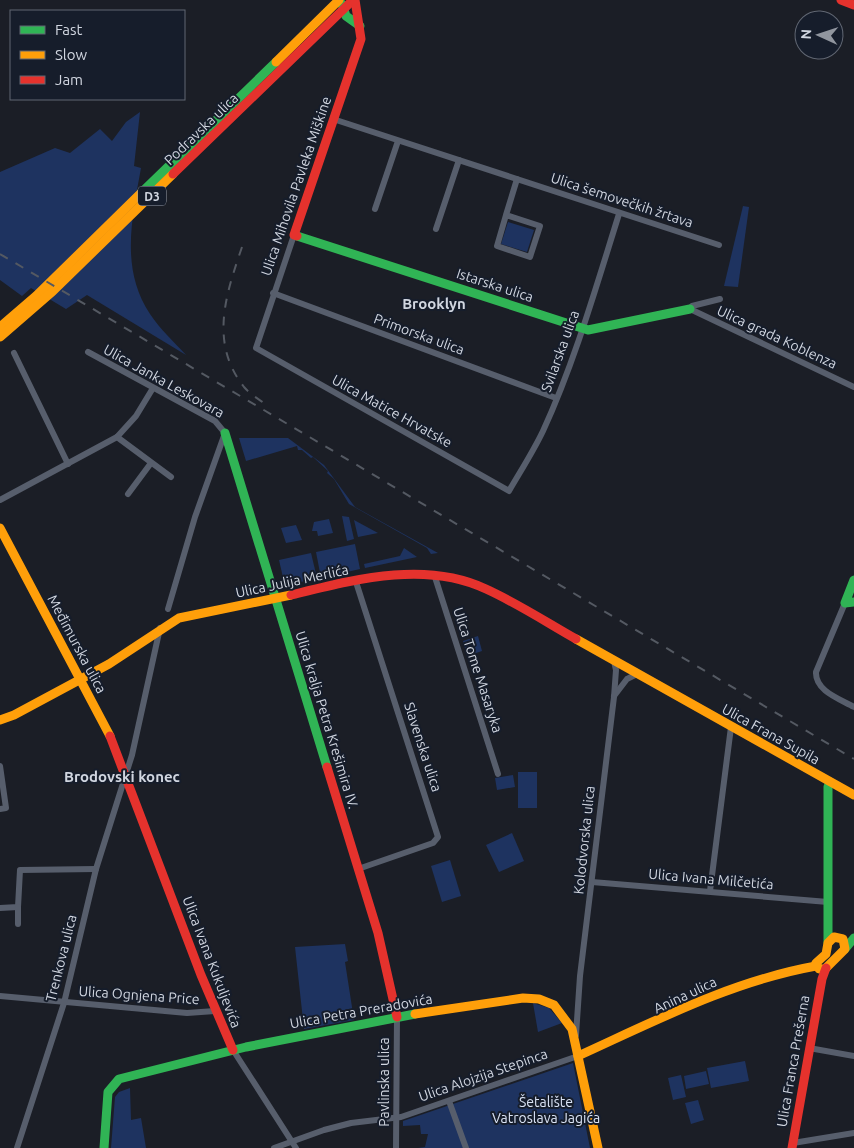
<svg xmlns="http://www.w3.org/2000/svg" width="854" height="1148" font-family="Ubuntu,sans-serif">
	<rect width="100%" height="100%" fill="#1b1e26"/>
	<g fill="#1e3360">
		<path d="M140 112 134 166 141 168C132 218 120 269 150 314 160 329 174 342 186 355L87 295 66 309 31 288 22 296 0 280V172L55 148 70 153 100 129 112 141 126 122Z"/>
		<polygon points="743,206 749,207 738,287 724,286"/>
		<polygon points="508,222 534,230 527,252 501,244"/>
		<polygon points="239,438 288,438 324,465 355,507 438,553 431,554 427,548 349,504 334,479 327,473 328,471 313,457 311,458 302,450 298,450 297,446 246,461"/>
		<polygon points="342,516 349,517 354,539 347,541"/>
		<polygon points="329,519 333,533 318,536 317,531 312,531 314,522"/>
		<polygon points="354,520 378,533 358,537"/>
		<polygon points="296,525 302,540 286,543 281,528"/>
		<polygon points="355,544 360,569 321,578 316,552"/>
		<polygon points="404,548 417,557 365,568 364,564 400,556"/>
		<polygon points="311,553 317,578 285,586 279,560"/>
		<polygon points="478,636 482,651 467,656 463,641"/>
		<rect x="518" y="772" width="19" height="36"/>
		<polygon points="513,775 515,787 497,790 495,778"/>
		<polygon points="512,833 524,861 499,872 486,845"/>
		<polygon points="450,860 461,896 442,902 431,866"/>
		<polygon points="345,944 348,961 345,962 354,1020 304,1029 295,947"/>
		<polygon points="533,1003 549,1008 562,1023 538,1032"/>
		<polygon points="745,1061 749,1081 711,1088 707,1068"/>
		<polygon points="573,1063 590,1148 418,1148 425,1147 428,1134 421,1134 420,1125 403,1126 403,1121"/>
		<polygon points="706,1071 709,1084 686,1089 684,1076"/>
		<polygon points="681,1075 686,1097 673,1100 668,1078"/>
		<polygon points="130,1088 131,1120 141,1118 146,1148 111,1148 115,1097 119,1092"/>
		<polygon points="698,1100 704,1120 691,1124 685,1103"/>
	</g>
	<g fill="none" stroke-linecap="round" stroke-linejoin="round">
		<g stroke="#575e6c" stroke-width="6">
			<polyline points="333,119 719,245"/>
			<polyline points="375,209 398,141"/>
			<polyline points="506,215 497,246 530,257 540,226 506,215 517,179"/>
			<polyline points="436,229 459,160"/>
			<path d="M294 235 256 348 509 491C520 472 533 452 543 431 575 361 596 287 619 214"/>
			<polyline points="273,293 556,398"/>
			<polyline points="720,299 692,306 690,309 854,387"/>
			<polyline points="88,352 215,421 225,433 195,517 168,609"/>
			<polyline points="14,353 68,464"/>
			<polyline points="117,437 171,477"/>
			<polyline points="128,494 151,463"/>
			<polyline points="0,500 117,437 136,416 153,388"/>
			<polyline points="434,574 498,774"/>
			<polyline points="356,582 438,837 433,843 358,869"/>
			<path d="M845 603 816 672C815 691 840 699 854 707"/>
			<polyline points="614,696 627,679 637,674"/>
			<polyline points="0,766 6,808 0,809"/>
			<polyline points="592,882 828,902"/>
			<polyline points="710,891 731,727"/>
			<polyline points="0,908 18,907 20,870 96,869"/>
			<polyline points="18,924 18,907"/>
			<polyline points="0,996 187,1013 215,1011"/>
			<polyline points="576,1035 580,976 614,697 616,670 614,661"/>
			<polyline points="809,1048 854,1056"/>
			<polyline points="233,1050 296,1148"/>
			<polyline points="449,1101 466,1148"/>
			<polyline points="793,1143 854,1133"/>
			<polyline points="17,1148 64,1003 96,869 132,755 160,628"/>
			<polyline points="274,1148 324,1130 351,1123 401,1117 578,1056"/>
			<polyline points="396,1148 397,1017"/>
		</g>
		<g stroke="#30b455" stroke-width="9">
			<polyline points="342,4 346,16 360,26"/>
			<polyline points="141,193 276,62"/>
			<polyline points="297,236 588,330 690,309"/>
			<polyline points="225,433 327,767"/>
			<polyline points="854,580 845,603 854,602"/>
			<polyline points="828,943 828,787 830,782"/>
			<polyline points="845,949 854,938"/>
			<polyline points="104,1148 108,1092 119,1079 246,1047 415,1014"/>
		</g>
		<g stroke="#ff9f0a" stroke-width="9">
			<polyline points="276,62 339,0"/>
			<polyline points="0,327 36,296 141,193"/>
			<polyline points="0,337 53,291 173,174"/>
			<polyline points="0,528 110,736"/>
			<polyline points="576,639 854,795"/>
			<polyline points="0,720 14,715 109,664 179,618 291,595"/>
			<polygon points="834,937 843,939 845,949 825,969 819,969 816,963 826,954 828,943"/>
			<polyline points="415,1014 523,998 539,999 554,1005 572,1029 598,1148"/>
			<path d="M578 1056C655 1021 732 981 816 966"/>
		</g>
		<g stroke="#e5322d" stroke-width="9">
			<polyline points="841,0 854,5"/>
			<polyline points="173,174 353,0"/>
			<polyline points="297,236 294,235 361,39 355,0"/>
			<path d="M291 595C353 580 425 560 486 589 517 603 546 622 576 639"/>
			<polyline points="110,736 201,975 233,1050"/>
			<polyline points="327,767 378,933 397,1017"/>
			<polyline points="792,1148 822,979 826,968"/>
		</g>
		<g stroke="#545962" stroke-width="2" stroke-dasharray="9 9" stroke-linecap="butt">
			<path d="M242 247C226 294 209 343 244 387 251 395 260 400 268 406"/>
			<polyline points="0,254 854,759"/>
		</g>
	</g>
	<g text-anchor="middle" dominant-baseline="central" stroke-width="4" stroke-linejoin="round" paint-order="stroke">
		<rect fill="#161d2b" stroke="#999eaa" stroke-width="1" x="138" y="186.5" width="28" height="19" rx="4"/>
		<g font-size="12" font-weight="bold" fill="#d1d6e0">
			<text x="152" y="196">D3</text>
		</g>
		<g font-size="14" fill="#d1d6e0" stroke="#161d2b">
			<text transform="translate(201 129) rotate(-44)">Podravska ulica</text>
			<text transform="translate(296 186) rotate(-71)">Ulica Mihovila Pavleka Miškine</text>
			<text transform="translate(622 200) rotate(18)">Ulica šemovečkih žrtava</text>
			<text transform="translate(495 285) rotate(18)">Istarska ulica</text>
			<text transform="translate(419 334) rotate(20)">Primorska ulica</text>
			<text transform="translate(777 337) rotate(25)">Ulica grada Koblenza</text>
			<text transform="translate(560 351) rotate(-70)">Svilarska ulica</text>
			<text transform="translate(164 381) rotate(29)">Ulica Janka Leskovara</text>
			<text transform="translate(392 411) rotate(29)">Ulica Matice Hrvatske</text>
			<text transform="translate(292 581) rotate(-12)">Ulica Julija Merlića</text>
			<text transform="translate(77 644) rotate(62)">Međimurska ulica</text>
			<text transform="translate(478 670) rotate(72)">Ulica Tome Masaryka</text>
			<text transform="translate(327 720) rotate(73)">Ulica kralja Petra Krešimira IV.</text>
			<text transform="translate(771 734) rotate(29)">Ulica Frana Supila</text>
			<text transform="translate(423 747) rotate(72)">Slavenska ulica</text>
			<text transform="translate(584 840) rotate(-84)">Kolodvorska ulica</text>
			<text transform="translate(711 879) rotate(5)">Ulica Ivana Milčetića</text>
			<text transform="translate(61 958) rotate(-76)">Trenkova ulica</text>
			<text transform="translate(212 962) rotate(69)">Ulica Ivana Kukuljevića</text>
			<text transform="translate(139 995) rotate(4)">Ulica Ognjena Price</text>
			<text transform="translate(685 995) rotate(-25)">Anina ulica</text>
			<text transform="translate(361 1011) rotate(-10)">Ulica Petra Preradovića</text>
			<text transform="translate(793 1061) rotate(-80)">Ulica Franca Prešerna</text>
			<text transform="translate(483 1075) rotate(-19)">Ulica Alojzija Stepinca</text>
			<text transform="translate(384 1082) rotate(-90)">Pavlinska ulica</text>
		</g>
		<g font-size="14" fill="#dae3f5" stroke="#161d2b">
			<text x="546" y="1102">Šetalište<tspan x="546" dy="16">Vatroslava Jagića</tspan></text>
		</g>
		<g font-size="15" font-weight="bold" fill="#d1d6e0" stroke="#161d2b">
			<text x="434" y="303">Brooklyn</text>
			<text x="122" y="776">Brodovski konec</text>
		</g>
	</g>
	<rect x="10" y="10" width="175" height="90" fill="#161d2b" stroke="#616773"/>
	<rect x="20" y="26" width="25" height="8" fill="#30b455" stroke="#616773"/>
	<text x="55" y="35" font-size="15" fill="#d1d6e0">Fast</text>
	<rect x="20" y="51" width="25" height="8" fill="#ff9f0a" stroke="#616773"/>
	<text x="55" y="60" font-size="15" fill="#d1d6e0">Slow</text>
	<rect x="20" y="76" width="25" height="8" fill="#e5322d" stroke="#616773"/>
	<text x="55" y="85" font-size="15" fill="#d1d6e0">Jam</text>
	<g transform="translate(819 35) rotate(273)"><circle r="24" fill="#161d2b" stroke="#616773"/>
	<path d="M0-4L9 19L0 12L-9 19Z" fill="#91969f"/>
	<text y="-8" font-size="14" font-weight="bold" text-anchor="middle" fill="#d1d6e0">N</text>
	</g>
</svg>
